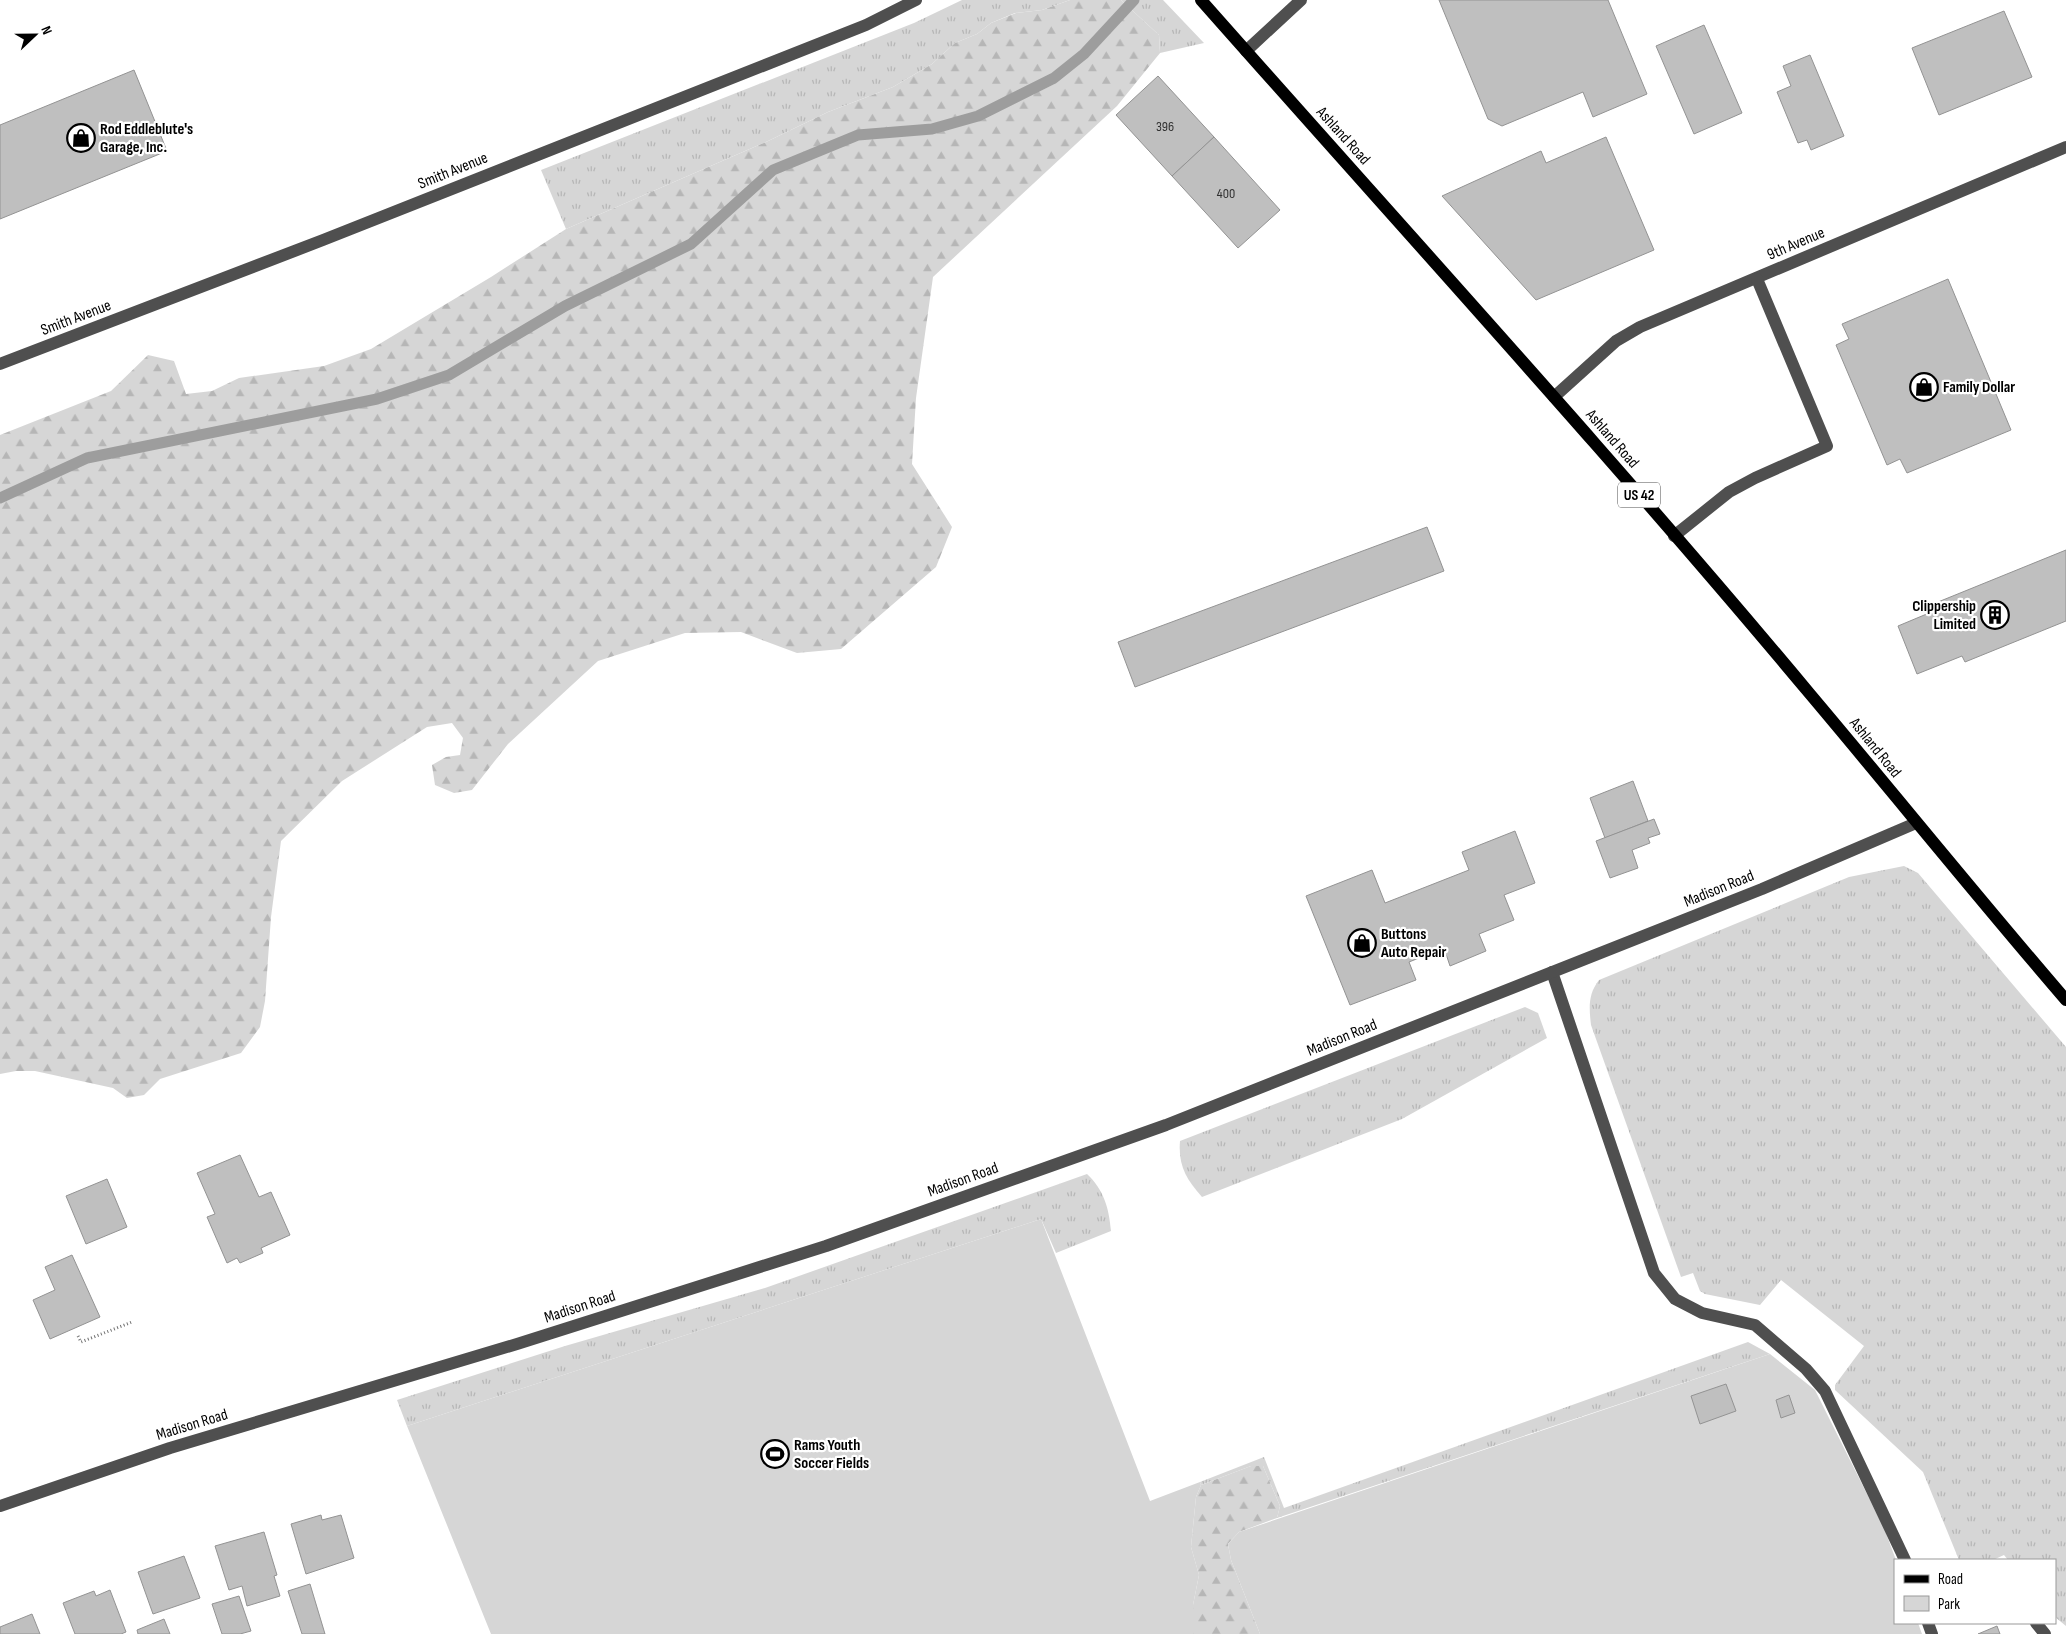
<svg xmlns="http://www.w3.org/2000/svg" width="2066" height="1634" font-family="'Sofia Sans Condensed',sans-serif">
	<defs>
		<pattern id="grass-tufts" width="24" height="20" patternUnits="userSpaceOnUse" patternTransform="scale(1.25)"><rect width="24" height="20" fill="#d6d6d6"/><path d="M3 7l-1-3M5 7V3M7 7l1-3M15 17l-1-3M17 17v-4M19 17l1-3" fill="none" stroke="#b6b6b6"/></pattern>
		<pattern id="forest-firs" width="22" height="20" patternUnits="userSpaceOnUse" patternTransform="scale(1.25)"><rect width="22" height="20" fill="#d6d6d6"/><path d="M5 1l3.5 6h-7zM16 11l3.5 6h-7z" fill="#b6b6b6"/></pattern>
	</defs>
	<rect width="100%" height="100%" fill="#fff"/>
	<g fill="url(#grass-tufts)">
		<polygon points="962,0 1070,0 1042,10 1015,13 991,23 977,34 955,43 932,64 893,87 828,112 766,142 566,229 541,170 914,23"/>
		<polygon points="1121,0 1163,0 1204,43 1160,53 1159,35"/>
		<path d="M1904 866 1918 873 2066 1047V1626L2055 1617V1560H2008L2004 1555 1993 1560H1959L1923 1472 1835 1390V1385L1864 1346 1781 1280 1760 1305 1705 1294 1700 1291 1693 1273 1681 1277 1591 1025C1589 1008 1588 994 1599 980L1849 877Z"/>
		<path d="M1525 1007 1538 1013 1547 1038 1402 1119 1202 1197C1186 1179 1178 1165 1180 1141Z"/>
		<path d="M1087 1174C1104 1190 1109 1208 1111 1231L1056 1253 1041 1219 407 1426 397 1400 565 1346 765 1288Z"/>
		<polygon points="1748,1342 1770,1354 1277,1518 1280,1506 1263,1466 1251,1466 1201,1485 1200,1482 1264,1457 1284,1508"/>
	</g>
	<g fill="url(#forest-firs)">
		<polygon points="1070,0 1121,0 1159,35 1160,53 1117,106 933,277 916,398 912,464 952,527 936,567 841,649 797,653 741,632 685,633 598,661 508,744 472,790 454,793 435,785 432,765 446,757 460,755 463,738 452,723 427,727 342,781 281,841 271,917 265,1001 260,1027 241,1053 160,1079 144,1095 127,1098 113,1088 35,1071 16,1071 0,1074 0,435 111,391 148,355 174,361 186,394 212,391 239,378 324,366 371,349 491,277 566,229 766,142 828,112 893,87 932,64 955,43 977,34 991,23 1016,13 1042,10"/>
		<polygon points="1251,1466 1263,1466 1280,1506 1277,1518 1239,1532 1228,1544 1231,1560 1260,1634 1193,1634 1193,1605 1199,1575 1191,1547 1196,1497 1201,1485"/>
	</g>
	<g fill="#d6d6d6">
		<polygon points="1041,1219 1150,1501 1200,1482 1201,1485 1196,1497 1191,1547 1199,1575 1193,1605 1193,1634 491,1634 407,1426"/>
		<polygon points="1770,1354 1815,1390 1884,1528 1896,1560 1895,1623 1918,1623 1922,1634 1260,1634 1231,1560 1228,1544 1239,1532"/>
	</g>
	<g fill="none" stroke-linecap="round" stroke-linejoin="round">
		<polyline stroke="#9d9d9d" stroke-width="11" points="0,498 87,458 377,399 449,375 565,306 691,244 773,170 858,135 932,129 978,116 1054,78 1084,54 1134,0"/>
	</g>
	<g fill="#bfbfbf" stroke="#939393">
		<polygon points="1439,0 1608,0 1647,94 1593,117 1583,92 1502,126 1488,119"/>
		<polygon points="2004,11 2032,77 1939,115 1912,48"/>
		<polygon points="1704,25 1742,113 1694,134 1656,46"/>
		<polygon points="1810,55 1844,136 1811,150 1807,140 1798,143 1777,92 1791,86 1783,66"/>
		<polygon points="134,70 167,151 0,219 0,125"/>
		<polygon points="1158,76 1214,137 1172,176 1116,115"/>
		<polygon points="1214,137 1280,210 1238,248 1172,176"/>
		<polygon points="1606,137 1654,250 1536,300 1442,196 1541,151 1546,163"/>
		<polygon points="1948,279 2011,430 1907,473 1900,459 1887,465 1836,345 1849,339 1842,324"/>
		<polygon points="1427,527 1444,571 1135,687 1118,642"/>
		<polygon points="2066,550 2066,621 1965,662 1962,656 1917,674 1898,626 1941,608 1938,602"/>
		<polygon points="1633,781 1648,821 1605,838 1590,798"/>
		<polygon points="1654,819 1660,834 1648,838 1650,843 1632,850 1638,868 1610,878 1596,841"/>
		<polygon points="1515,831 1535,883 1504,895 1514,920 1479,934 1486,951 1450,966 1444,948 1409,962 1416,980 1350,1005 1306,896 1372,870 1385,903 1469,870 1462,852"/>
		<polygon points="240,1155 259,1197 271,1192 290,1235 261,1248 263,1253 240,1263 237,1258 227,1263 207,1217 215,1214 197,1173"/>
		<polygon points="107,1179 127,1227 86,1244 66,1196"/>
		<polygon points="72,1255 100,1317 50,1339 33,1300 55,1290 45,1267"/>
		<polygon points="1726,1384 1736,1411 1700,1424 1691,1396"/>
		<polygon points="1789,1395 1795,1413 1781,1418 1776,1400"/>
		<polygon points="321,1515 322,1520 341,1515 354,1558 306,1574 291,1524"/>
		<polygon points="264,1532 277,1575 274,1576 280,1596 247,1606 242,1586 229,1590 215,1546"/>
		<polygon points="184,1556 200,1598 153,1614 138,1572"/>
		<polygon points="310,1584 325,1634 302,1634 288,1591"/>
		<polygon points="110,1590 126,1632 121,1634 75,1634 63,1603 94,1591 96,1596"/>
		<polygon points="239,1596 251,1631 240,1634 222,1634 212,1604"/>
		<polygon points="32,1614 40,1634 0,1634 0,1627"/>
		<polygon points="164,1619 170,1634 138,1634 137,1630"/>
		<polygon points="1997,1626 2000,1634 1978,1634"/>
	</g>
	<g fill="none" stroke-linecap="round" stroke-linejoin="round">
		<polyline stroke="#717171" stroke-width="3" stroke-dasharray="1 2.5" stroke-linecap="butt" points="78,1336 81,1342 132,1322"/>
		<g stroke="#4f4f4f" stroke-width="12">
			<polyline points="1246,51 1301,0"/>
			<polyline points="0,364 323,240 866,25 916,0"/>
			<polyline points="1554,397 1616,341 1640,327 2066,147"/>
			<polyline points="1674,536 1729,492 1755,478 1827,446 1757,279"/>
			<polyline points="1552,972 1654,1273 1675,1299 1702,1313 1755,1325 1806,1369 1825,1391 1905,1560"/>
			<polyline points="0,1506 170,1448 517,1344 826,1246 1166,1125 1762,889 1916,823"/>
			<polyline points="1928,1623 1932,1634"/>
			<polyline points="2036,1623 2045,1634"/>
		</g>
		<path stroke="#000" stroke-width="12" d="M1201 0C1405 231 1613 458 1810 694 1896 796 1979 899 2066 1000"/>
	</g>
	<defs>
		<symbol id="shop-ring" viewBox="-11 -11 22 22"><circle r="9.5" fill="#fff" stroke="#000" stroke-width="1.5"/><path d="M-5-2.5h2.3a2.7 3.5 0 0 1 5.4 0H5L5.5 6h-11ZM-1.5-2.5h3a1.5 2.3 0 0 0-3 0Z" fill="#000"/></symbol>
		<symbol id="building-ring" viewBox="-11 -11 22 22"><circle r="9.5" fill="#fff" stroke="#000" stroke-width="1.5"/><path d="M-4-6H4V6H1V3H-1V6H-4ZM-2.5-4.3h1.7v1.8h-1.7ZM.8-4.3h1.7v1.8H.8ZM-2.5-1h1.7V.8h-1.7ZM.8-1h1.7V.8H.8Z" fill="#000"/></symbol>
		<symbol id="stadium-ring" viewBox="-11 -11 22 22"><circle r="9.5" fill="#fff" stroke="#000" stroke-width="1.5"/><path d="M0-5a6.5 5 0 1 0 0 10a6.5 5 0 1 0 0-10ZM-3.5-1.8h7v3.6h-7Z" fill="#000"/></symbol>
	</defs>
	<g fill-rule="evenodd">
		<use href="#shop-ring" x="65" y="122" width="32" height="32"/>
		<use href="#shop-ring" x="1908" y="371" width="32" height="32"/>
		<use href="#building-ring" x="1979" y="599" width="32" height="32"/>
		<use href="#shop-ring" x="1346" y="927" width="32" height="32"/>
		<use href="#stadium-ring" x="759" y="1438" width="32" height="32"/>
	</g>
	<g text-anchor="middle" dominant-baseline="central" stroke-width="4.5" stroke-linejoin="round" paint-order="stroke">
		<g font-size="14" fill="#303030">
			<text x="1165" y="126">396</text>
			<text x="1226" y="193">400</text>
		</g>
		<rect fill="#fff" stroke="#4c4c4c" stroke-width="1" x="1618" y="482.5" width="42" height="25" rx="4"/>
		<g font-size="15" font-weight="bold" fill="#000">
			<text x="1639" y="495">US 42</text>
		</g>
		<g font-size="16" font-weight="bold" fill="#000" stroke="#fff" text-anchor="start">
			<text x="100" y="129">Rod Eddleblute's<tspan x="100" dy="18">Garage, Inc.</tspan></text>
			<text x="1943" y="387">Family Dollar</text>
			<text x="1976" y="606" text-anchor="end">Clippership<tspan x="1976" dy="18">Limited</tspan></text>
			<text x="1381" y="934">Buttons<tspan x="1381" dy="18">Auto Repair</tspan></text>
			<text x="794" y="1445">Rams Youth<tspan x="794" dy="18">Soccer Fields</tspan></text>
		</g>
		<g font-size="16" fill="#000" stroke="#fff">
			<text transform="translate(1343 136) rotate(48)">Ashland Road</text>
			<text transform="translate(453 171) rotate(-22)">Smith Avenue</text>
			<text transform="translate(1796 244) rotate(-23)">9th Avenue</text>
			<text transform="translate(76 318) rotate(-21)">Smith Avenue</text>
			<text transform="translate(1612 439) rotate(49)">Ashland Road</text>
			<text transform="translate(1875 748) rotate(51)">Ashland Road</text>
			<text transform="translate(1719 889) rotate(-22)">Madison Road</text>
			<text transform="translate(1342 1038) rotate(-22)">Madison Road</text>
			<text transform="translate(963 1180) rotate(-20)">Madison Road</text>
			<text transform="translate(580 1307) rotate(-18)">Madison Road</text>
			<text transform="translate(192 1425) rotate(-17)">Madison Road</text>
		</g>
	</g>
	<rect x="1894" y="1559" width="162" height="65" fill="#ffffff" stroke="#999999"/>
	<rect x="1904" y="1575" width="25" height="8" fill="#000000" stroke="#999999"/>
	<text x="1938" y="1584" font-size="15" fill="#000000">Road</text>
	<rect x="1904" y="1596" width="25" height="15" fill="#d6d6d6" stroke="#999999"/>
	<text x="1938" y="1609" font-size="15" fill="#000000">Park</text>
	<g transform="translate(35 35) rotate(68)" stroke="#ffffff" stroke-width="4" paint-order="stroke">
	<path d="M0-4L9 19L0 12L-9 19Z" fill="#000000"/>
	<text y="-8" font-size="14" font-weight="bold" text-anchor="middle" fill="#000000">N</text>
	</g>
</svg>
